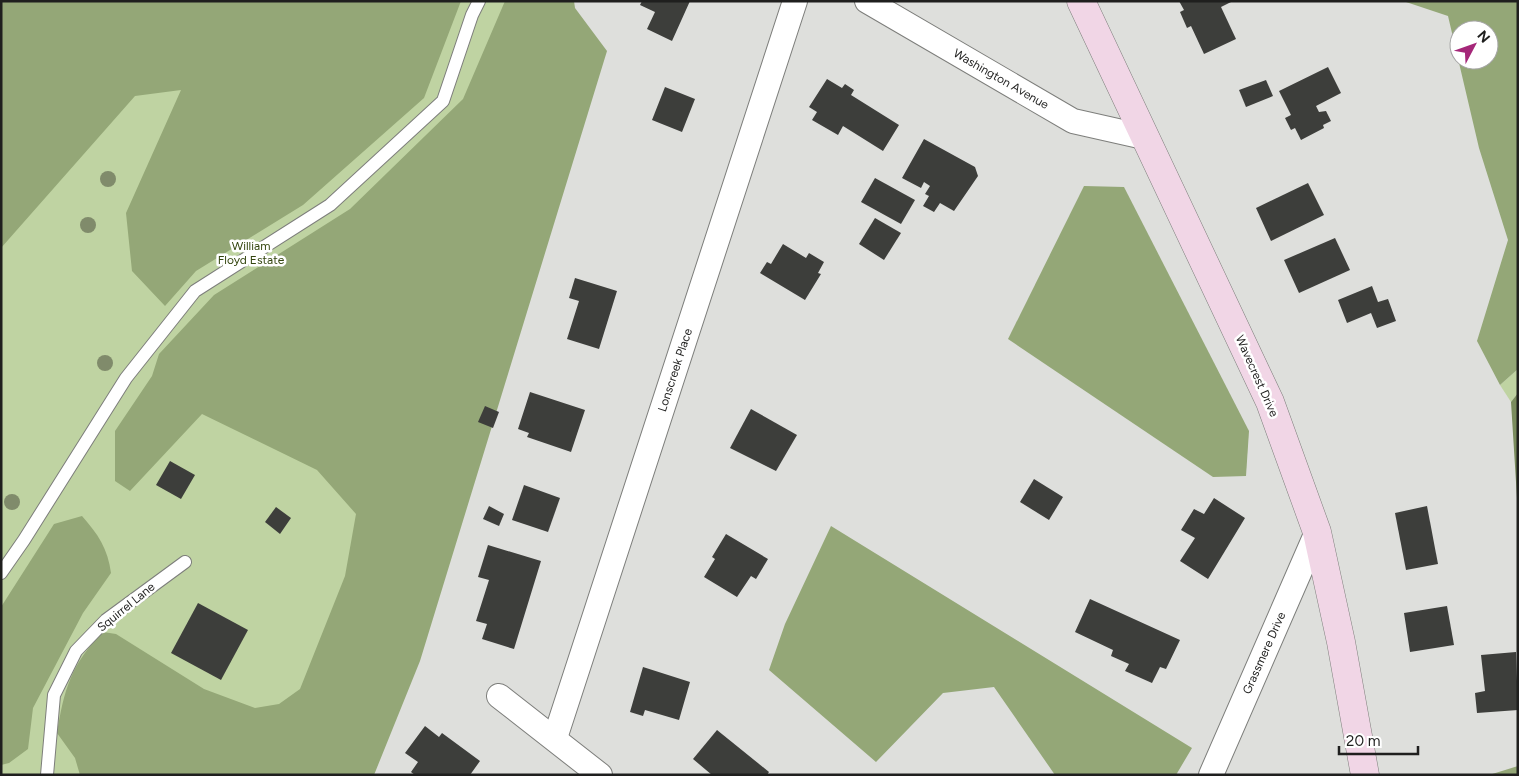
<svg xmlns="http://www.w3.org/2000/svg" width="1519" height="776" font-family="Figtree,sans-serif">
	<rect width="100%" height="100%" fill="#dedfdc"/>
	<g fill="#bfd3a2">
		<polygon points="1,1 516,1 351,775 1,775"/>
		<polygon points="1518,369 1518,393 1511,402 1500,385"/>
	</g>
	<g fill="#94a777" fill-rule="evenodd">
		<polygon points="1,1 461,1 424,98 303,205 196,271 165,306 132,271 126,213 181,90 135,96 1,248"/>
		<path d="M505 1H574L575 8 607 51 420 661 374 775H80L75 758 57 733C64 690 71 664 103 632L116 634 204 689 255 708 279 704 300 689 345 576 356 514 317 470 202 414 130 491 115 481V431L152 376 159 354 214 295 350 209 463 99Z"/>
		<path d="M1403 1H1518V369L1500 385 1477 341 1508 240 1479 148 1448 16ZM1459 30H1489V60H1459Z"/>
		<polygon points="1084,186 1124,187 1249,431 1246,476 1213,477 1008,339"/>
		<path d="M82 516C98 534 108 549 111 573L83 613 33 708 28 749 9 763 1 765V607L54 524Z"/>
		<polygon points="831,526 1192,748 1176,775 1055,775 994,687 943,693 876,762 769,670 785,624"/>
		<polygon points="1518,766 1518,775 1489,775"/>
	</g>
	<polygon fill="#7a8c5d" points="1518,393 1518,514 1511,402"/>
	<g fill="#3d3e3b">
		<polygon points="642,1 690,1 672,41 647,29 655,12 640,5"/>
		<polygon points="1179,1 1233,1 1221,7 1236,39 1204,54 1191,26 1187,28 1180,12 1184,10"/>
		<polygon points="1328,67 1341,93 1316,106 1319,112 1326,111 1331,121 1323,125 1324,128 1301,140 1295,128 1291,130 1285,118 1291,115 1279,91"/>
		<polygon points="827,79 842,88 845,84 854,90 851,95 899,125 883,151 843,126 838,135 812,120 817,112 809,107"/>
		<polygon points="1266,80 1273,96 1246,107 1239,90"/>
		<polygon points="665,87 695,99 682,132 652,120"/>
		<polygon points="924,139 975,167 978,176 954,211 940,203 934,212 923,206 929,196 925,194 930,186 924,182 921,188 902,178"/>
		<polygon points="875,178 915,200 901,224 861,202"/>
		<polygon points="1308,183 1324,215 1271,241 1256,208"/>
		<polygon points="875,218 901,233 884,260 859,244"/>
		<polygon points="1335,238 1350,270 1299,293 1284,260"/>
		<polygon points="783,244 806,258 809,253 824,262 818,273 821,274 805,300 760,273 767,262 771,264"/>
		<polygon points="575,278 617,291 599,349 567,339 579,301 569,298"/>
		<polygon points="1372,286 1378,302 1388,299 1396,321 1377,328 1371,313 1347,323 1338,300"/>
		<polygon points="530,392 585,410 571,452 527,437 529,433 518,429"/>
		<polygon points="485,406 499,412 493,428 478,422"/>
		<polygon points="751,409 797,435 776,471 730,448"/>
		<polygon points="170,461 195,475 181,499 156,485"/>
		<polygon points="1034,479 1063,497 1049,520 1020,502"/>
		<polygon points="524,485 560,498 548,532 512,520"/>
		<polygon points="1214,498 1245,518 1208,579 1180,561 1195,538 1181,530 1194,509 1204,514"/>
		<polygon points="489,506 504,514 499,526 483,519"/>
		<polygon points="1427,506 1438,564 1406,570 1395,513"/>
		<polygon points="276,507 291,518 280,534 265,522"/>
		<polygon points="726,534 768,559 756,579 751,576 737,597 704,577 715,559 712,557"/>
		<polygon points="488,545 541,561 514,649 482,639 487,624 476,621 489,580 478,577"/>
		<polygon points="1090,599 1180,640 1166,669 1160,667 1152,683 1125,671 1129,664 1111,656 1113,650 1075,632"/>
		<polygon points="198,603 248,630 221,680 171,653"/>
		<polygon points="1447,606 1454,645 1410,652 1404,613"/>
		<polygon points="1516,652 1518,710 1477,713 1475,693 1485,691 1481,655"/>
		<polygon points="643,667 690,682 679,720 645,710 643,716 630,712"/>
		<polygon points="425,726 439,737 442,733 480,761 470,775 415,775 411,772 418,762 405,753"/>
		<polygon points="717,730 769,772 767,775 712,775 693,759"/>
	</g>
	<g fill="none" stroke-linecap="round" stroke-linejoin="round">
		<defs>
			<g id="lane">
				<polyline points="1,573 24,540 126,378 195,291 330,205 443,101 472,15 479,1"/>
				<polyline points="47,775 54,695 76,651 106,620 185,562"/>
			</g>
			<g id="street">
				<polyline points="867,1 1073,121 1144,137"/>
				<polyline points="499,696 600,775"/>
				<polyline points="555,738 795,1"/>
				<polyline points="1211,775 1317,532"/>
			</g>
			<polyline id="secondary" points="1081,1 1270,402 1317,532 1341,642 1365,775"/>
		</defs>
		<use href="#lane" stroke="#7d7e7b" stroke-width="14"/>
		<use href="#street" stroke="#7d7e7b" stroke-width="26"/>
		<use href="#secondary" stroke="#7d7e7b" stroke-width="29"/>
		<use href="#lane" stroke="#fff" stroke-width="12"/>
		<use href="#street" stroke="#fff" stroke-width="24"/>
		<use href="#secondary" stroke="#f1d6e6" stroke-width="28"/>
	</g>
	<g fill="#808b6b">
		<circle cx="108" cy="179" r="8"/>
		<circle cx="88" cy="225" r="8"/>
		<circle cx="105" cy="363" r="8"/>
		<circle cx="12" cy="502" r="8"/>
	</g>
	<g text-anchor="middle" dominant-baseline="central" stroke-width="5" stroke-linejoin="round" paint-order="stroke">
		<g font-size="12" fill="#1f1f1e" stroke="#fff">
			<text transform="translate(1001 79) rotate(30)">Washington Avenue</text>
			<text transform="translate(675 370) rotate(-72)">Lonscreek Place</text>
			<text transform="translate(1257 376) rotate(66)">Wavecrest Drive</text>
			<text transform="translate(126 607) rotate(-39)">Squirrel Lane</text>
			<text transform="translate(1264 653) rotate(-66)">Grassmere Drive</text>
		</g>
		<g font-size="12" fill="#34460f" stroke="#fff">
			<text x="251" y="246">William<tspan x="251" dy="14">Floyd Estate</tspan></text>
		</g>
	</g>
	<rect width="1519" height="776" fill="none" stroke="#1f1f1e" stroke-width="5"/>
	<g transform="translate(1474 45) rotate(49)"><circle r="24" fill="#ffffff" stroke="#a5a5a5"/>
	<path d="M0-4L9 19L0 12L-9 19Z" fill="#a52779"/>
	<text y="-8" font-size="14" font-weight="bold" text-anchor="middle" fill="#1f1f1e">N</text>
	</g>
	<path d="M1339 746v8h79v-8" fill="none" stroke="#1f1f1e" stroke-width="2.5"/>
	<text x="1346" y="746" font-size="15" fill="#1f1f1e" stroke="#ffffff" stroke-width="4" paint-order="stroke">20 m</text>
</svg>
